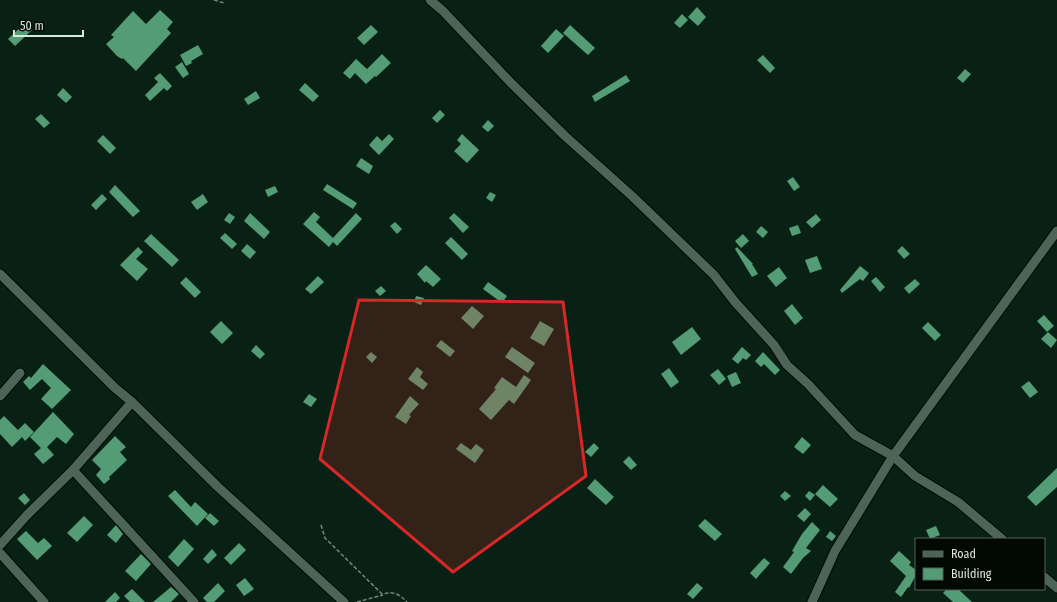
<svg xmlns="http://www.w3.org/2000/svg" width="1057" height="602" font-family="'Fira Sans Condensed',sans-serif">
	<rect width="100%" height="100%" fill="#092115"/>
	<g fill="#549c75">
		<polygon points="697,7 706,17 698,26 688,17"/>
		<polygon points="160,10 173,22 167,29 171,33 136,71 123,58 122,59 117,56 106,44 114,37 111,35 133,11 146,24"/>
		<polygon points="682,14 688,20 680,28 674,23"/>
		<polygon points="25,23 32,30 15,46 8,39"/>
		<polygon points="371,25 378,32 364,45 357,38"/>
		<polygon points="570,25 595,48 588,55 563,33"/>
		<polygon points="556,29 564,36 548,53 541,46"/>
		<polygon points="198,45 203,54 191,61 192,63 186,66 180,55"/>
		<polygon points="382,54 391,63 376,77 375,76 366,84 355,73 350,79 343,73 356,59 367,69"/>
		<polygon points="763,55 775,68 770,73 757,60"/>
		<polygon points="182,62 189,74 183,78 175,67"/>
		<polygon points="965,69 971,74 963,83 957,78"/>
		<polygon points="160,73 172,86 167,91 164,88 150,101 145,95 158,82 154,78"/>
		<polygon points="626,75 630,81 595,102 592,96"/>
		<polygon points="305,83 319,96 313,102 299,90"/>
		<polygon points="63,88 72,97 66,103 57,95"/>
		<polygon points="256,91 260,98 248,105 244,99"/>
		<polygon points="440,110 445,115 437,123 432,118"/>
		<polygon points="41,114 50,123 44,128 35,119"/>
		<polygon points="488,120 494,126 488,132 482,127"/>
		<polygon points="389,134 394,139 379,155 369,145 377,136 382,141"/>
		<polygon points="462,134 479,150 467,163 454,151 461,144 457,140"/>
		<polygon points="103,135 116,148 110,154 97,141"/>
		<polygon points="361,158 373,166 369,174 356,166"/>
		<polygon points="793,177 800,187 794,191 787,181"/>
		<polygon points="327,184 357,203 353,209 323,190"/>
		<polygon points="115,185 140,211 133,217 109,192"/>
		<polygon points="275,186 278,192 268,197 265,190"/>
		<polygon points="490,192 496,195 492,202 486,198"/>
		<polygon points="102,194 107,199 96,210 91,205"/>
		<polygon points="203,194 208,202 197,210 191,202"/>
		<polygon points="314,212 320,217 316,222 333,238 356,213 362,219 337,246 333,242 329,247 303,224"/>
		<polygon points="229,213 235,217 230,224 224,220"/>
		<polygon points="250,213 270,232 264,239 244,221"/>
		<polygon points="454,213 469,227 463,233 449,218"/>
		<polygon points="816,214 821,220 812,228 806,222"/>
		<polygon points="395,222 402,229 397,234 390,226"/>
		<polygon points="798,225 801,233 792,236 789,228"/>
		<polygon points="761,226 768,232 763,238 756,232"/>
		<polygon points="225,233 237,244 232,249 220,238"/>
		<polygon points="151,234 179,260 172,267 144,241"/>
		<polygon points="743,234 749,241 741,248 735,241"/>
		<polygon points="451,237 468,254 462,260 445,243"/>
		<polygon points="247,244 256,252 250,259 241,251"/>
		<polygon points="902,246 910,254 904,259 897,251"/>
		<polygon points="138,247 143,252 136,259 148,269 137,281 120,265"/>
		<polygon points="737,247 753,264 752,264 758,274 752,277 735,249"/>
		<polygon points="817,256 822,269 810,273 805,260"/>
		<polygon points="426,265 441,279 433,287 426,281 425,283 417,274"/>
		<polygon points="860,266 869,273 863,281 860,279 842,293 840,290"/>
		<polygon points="779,267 787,278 776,287 767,276"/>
		<polygon points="318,276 324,282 311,294 305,289"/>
		<polygon points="186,277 201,292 195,298 180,283"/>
		<polygon points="876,277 885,287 880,292 871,281"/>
		<polygon points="915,279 920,284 909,294 904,288"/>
		<polygon points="488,282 507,296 502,303 483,289"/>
		<polygon points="381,286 386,291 380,296 375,291"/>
		<polygon points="416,296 424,298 421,305 414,302"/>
		<polygon points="792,304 803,318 795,325 784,311"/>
		<polygon points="472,306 484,316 473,329 461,318"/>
		<polygon points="1044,315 1054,326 1047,332 1037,321"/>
		<polygon points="221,321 233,333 222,344 210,332"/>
		<polygon points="540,321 554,329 544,346 530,338"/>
		<polygon points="928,322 941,335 935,341 922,328"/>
		<polygon points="692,327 701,339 681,355 672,342"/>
		<polygon points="1048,332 1057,340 1051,348 1041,339"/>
		<polygon points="441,340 455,351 450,357 436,346"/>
		<polygon points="256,345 265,354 260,359 251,351"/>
		<polygon points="512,347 535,363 528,373 505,357"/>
		<polygon points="742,347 751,355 746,360 743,358 738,364 732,359"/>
		<polygon points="371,352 377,357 372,363 366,357"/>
		<polygon points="763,352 780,370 775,375 764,364 761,367 755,361"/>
		<polygon points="43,364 71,390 52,409 41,399 51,388 42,379 30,390 23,382 29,376 31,378"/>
		<polygon points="417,367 423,372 420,377 428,384 423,390 408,379"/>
		<polygon points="669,368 679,382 671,388 661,374"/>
		<polygon points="718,369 726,379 719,385 710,375"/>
		<polygon points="736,372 741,383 732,387 727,376"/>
		<polygon points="524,375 531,380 514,404 509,400 491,420 479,409 496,389 494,388 502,377 516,387"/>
		<polygon points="1029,381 1038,392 1030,398 1021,387"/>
		<polygon points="309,394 317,399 311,407 303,402"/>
		<polygon points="410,396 419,404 409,415 411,416 406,424 395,417"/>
		<polygon points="53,412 74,434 66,444 57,437 47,447 54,455 43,464 34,454 41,448 30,437"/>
		<polygon points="4,416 18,430 25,423 34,432 25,441 22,437 12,447 0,434 0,420"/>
		<polygon points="115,436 126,447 120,452 127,460 109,477 110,479 104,484 96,475 101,469 92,460"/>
		<polygon points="802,437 811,445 803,454 794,447"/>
		<polygon points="461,443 471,450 476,444 484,450 475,463 456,449"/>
		<polygon points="594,443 599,448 591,457 585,452"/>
		<polygon points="629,456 637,465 631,470 623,462"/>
		<polygon points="1057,468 1057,487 1036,506 1027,497"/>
		<polygon points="595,479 614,497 606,505 587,488"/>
		<polygon points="823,485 838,499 830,507 815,494"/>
		<polygon points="175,490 191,507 195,502 208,514 197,526 168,496"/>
		<polygon points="785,491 791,496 785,501 780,496"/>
		<polygon points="809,491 815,495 810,501 805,496"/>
		<polygon points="24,493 30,500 25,505 18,498"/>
		<polygon points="805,508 811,514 804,522 797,516"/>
		<polygon points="210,513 219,521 214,526 205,518"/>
		<polygon points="84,516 93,525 77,542 67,533"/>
		<polygon points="705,519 722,534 715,541 698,526"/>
		<polygon points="812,522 820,530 806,548 811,551 803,558 791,574 783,567 794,552 792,551 802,534"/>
		<polygon points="116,525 123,534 116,543 107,535"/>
		<polygon points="936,526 940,535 930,539 926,530"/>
		<polygon points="26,531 38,543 44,538 52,546 37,560 17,539"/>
		<polygon points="830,531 836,536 832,541 826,537"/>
		<polygon points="184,539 194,549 178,567 168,557"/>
		<polygon points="239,543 246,550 231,565 224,558"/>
		<polygon points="212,549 217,555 208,564 203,559"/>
		<polygon points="899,551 911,562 909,565 916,570 916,575 909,588 908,587 901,597 895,592 906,576 890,561"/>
		<polygon points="141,554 151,564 136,581 125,571"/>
		<polygon points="764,558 770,563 756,579 750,573"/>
		<polygon points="245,578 254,589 244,596 236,585"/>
		<polygon points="218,583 225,591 214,602 207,602 203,598"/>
		<polygon points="697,583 703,588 693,599 687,594"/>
		<polygon points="171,587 179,594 171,602 153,602"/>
		<polygon points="132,589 145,602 130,602 124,596"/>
		<polygon points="947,589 958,589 972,602 953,602 943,593"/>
		<polygon points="115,592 120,598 116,602 105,602"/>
	</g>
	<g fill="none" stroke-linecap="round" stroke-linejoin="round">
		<defs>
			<g id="minor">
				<polyline points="430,0 443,11 511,83 565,136 632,196 714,275 735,302 774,345 787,365 808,384 855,435 893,456 915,476 958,502 1002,539"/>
				<polyline points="0,274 115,388 132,402 218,487 344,602"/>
				<polyline points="0,396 20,373"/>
				<polyline points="73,470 194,602"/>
				<polyline points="0,545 27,515 73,470 132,402"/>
				<polyline points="0,553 44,602"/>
				<polyline points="1044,577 1057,588"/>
				<polyline points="812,602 835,551 893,456 1057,231"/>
			</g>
		</defs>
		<use href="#minor" stroke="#000a03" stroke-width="11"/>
		<g stroke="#75877d" stroke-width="1.5" stroke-dasharray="4 2" stroke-linecap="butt">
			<polyline points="214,0 224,3"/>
			<path d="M321 525 325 538 382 594C394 591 399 594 407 602"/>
			<polyline points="357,602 383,595"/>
		</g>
		<use href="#minor" stroke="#4c6556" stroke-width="9"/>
	</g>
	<path fill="#d62828" fill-opacity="0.2" stroke="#d62828" stroke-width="3" stroke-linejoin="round" d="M359 300 563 302 586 476 453 572 320 459Z"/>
	<rect x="915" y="538" width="130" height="52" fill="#020804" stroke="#58615b"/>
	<rect x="923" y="551" width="20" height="6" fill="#4c6556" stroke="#58615b"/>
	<text x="951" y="558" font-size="12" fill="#d9e7de">Road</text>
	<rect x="923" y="568" width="20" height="12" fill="#549c75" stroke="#58615b"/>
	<text x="951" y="578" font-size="12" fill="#d9e7de">Building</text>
	<path d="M14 30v6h69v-6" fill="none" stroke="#d9e7de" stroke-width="2"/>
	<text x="20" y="30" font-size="12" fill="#d9e7de" stroke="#020804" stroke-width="3" paint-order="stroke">50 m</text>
</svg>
